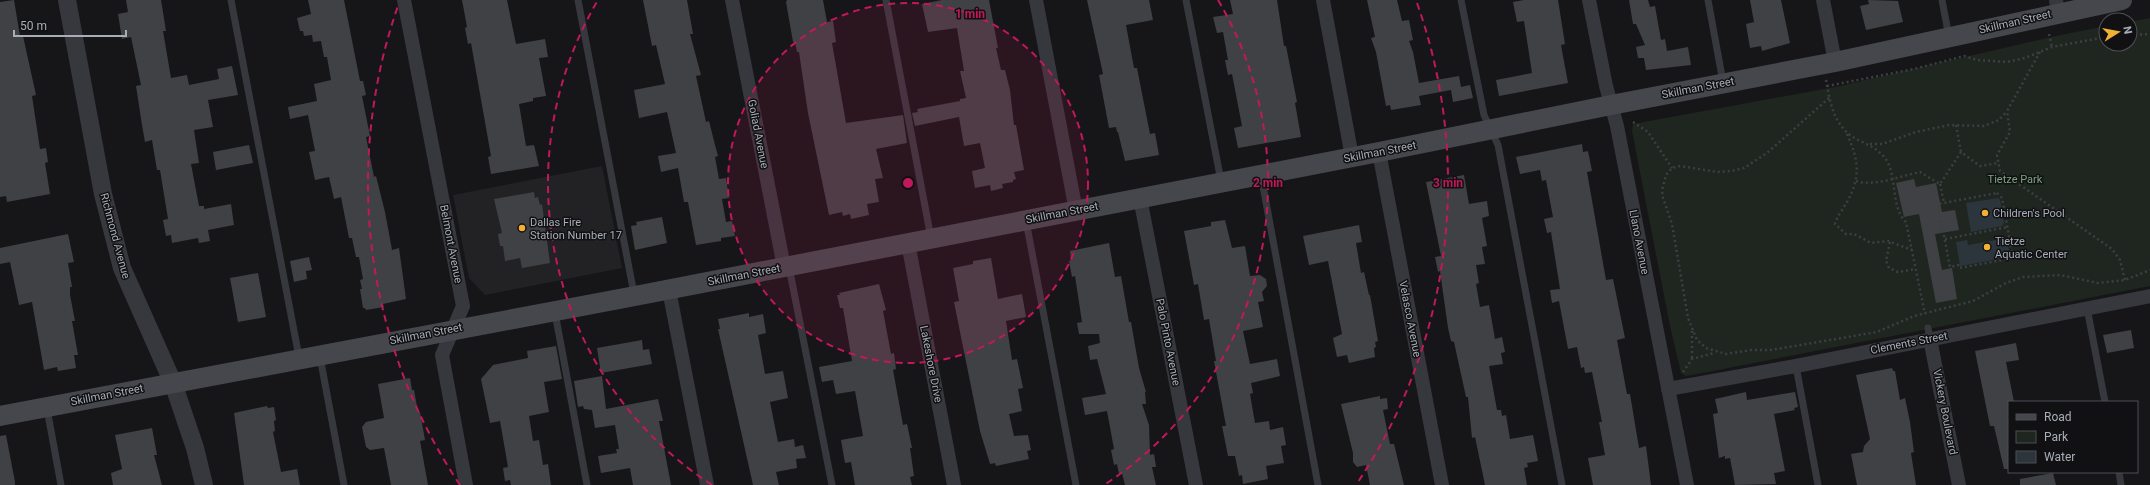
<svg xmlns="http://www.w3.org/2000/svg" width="2150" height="485" font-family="Roboto,sans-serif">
	<rect width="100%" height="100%" fill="#161618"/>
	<polygon fill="#222225" points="602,166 622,268 485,295 469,278 453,195"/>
	<polygon fill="#1e261f" points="2150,18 2150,286 1692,375 1686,376 1681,373 1670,326 1632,131 1633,124 1840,86 2056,36 2106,26 2106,44 2130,44 2130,22"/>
	<g fill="#2c353c">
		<polygon points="1998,198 2000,200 2004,223 2002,226 1971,232 1966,203"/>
		<polygon points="2007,238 2010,257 1960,266 1956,242 1967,240 1968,245"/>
	</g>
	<g fill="#404145">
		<polygon points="14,0 20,36 23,36 36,95 32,96 40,149 46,148 48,162 45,163 50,194 7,202 6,196 0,197 0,2"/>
		<polygon points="126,0 161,0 166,31 163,31 171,78 187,75 189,85 219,79 217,69 232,66 238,95 208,100 213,127 194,130 199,163 191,164 199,206 204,206 204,209 231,204 234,225 208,230 210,241 199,243 198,238 172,243 171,235 166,236 163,220 168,219 160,170 157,170 152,140 145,142 142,125 136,86 141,85 131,37 122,39 118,14 128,12"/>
		<polygon points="308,0 344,0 360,81 363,81 366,95 362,96 370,136 366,137 374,177 376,176 385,212 392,250 399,248 406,299 383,304 384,307 366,310 365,308 363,308 360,289 362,289 360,280 363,279 359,257 356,257 352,238 349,238 341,197 334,199 329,177 315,180 309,152 315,151 308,115 290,119 288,107 317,101 314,84 331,80 327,57 324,57 321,41 313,42 312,35 304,36 303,31 300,31 297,18 311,14"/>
		<polygon points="462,0 507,0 516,44 545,39 548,57 539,58 546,96 533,98 533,101 519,104 526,146 534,145 539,166 491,174 488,157 491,156 471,43 468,44 465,28 467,27"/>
		<polygon points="643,0 687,0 693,34 690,34 701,75 696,76 706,122 709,121 715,145 718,156 715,157 719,179 726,178 729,198 722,199 726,222 732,221 735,236 721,238 721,241 696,245 688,202 684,202 678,168 661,172 658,156 676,153 667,112 639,118 634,90 665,84 656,45 652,46"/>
		<polygon points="787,0 823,0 827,22 833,21 836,42 832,43 846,123 903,115 907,143 876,149 883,178 875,179 879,202 867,204 869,215 851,219 850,214 843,216 842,212 829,215 808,113 799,52 797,52 795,42 793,42 786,2"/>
		<polygon points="942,0 989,0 998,48 996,48 1001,70 1005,70 1010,90 1014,125 1016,125 1024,170 1014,172 1016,179 1013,180 1013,182 1002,184 1003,188 991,191 990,185 975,188 972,171 985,168 980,143 964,146 959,117 915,126 912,113 918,112 917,109 960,101 960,99 966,98 960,71 964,71 957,28 928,32 922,4"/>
		<polygon points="1087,0 1149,0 1153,20 1126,25 1134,68 1137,68 1150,134 1155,133 1159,155 1125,161 1118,132 1117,132 1116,127 1109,128 1099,75 1103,74"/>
		<polygon points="1230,0 1277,0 1284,46 1286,46 1297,102 1295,103 1301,137 1238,148 1234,128 1242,126 1232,74 1228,75 1225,60 1228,60 1223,32 1217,33 1213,17 1233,14"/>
		<polygon points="1367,0 1397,0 1402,21 1409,20 1413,40 1409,41 1413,52 1419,83 1459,76 1461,87 1470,85 1473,98 1453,102 1451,90 1419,96 1421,105 1391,110 1390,105 1386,106 1376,52 1371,38 1375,37"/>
		<polygon points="1524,0 1558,0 1565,44 1561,45 1568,83 1499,96 1496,80 1532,73 1524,21 1517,22 1513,2"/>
		<polygon points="1629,0 1648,0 1650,7 1655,6 1661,40 1665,39 1667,51 1688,47 1691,65 1646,70 1644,58 1638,58 1636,47 1645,45 1636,24 1633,24"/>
		<polygon points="1750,0 1781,0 1790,43 1762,51 1761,46 1750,48 1746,24 1754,22"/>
		<polygon points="1868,0 1898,1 1903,22 1866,30 1860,6 1869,4"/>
		<polygon points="1582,144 1583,152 1588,151 1592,171 1587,172 1606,280 1613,279 1625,338 1617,340 1627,394 1630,394 1639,448 1646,446 1651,485 1593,485 1588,458 1605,455 1599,422 1602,422 1592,372 1585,373 1584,367 1581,368 1577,347 1568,349 1559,301 1552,303 1550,290 1560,289 1551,232 1547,233 1544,219 1553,217 1546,180 1542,181 1540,170 1520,174 1516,157"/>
		<polygon points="249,145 253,163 216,170 213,152"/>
		<polygon points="1464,175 1469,204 1487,201 1489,216 1482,218 1487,246 1482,247 1485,264 1476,265 1479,283 1476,284 1480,307 1489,305 1495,339 1502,337 1505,352 1501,353 1503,364 1489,366 1497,410 1501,410 1502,416 1506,415 1510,439 1533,435 1538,461 1527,463 1528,467 1524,468 1527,485 1485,485 1475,437 1472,438 1468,397 1466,397 1454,342 1451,341 1448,328 1440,271 1438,272 1435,257 1441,256 1426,182"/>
		<polygon points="1914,179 1916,187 1936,183 1942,212 1955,210 1959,230 1935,234 1942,270 1952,268 1957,299 1936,303 1919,214 1904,217 1896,183"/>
		<polygon points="534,192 535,198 538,197 540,205 542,204 550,263 522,268 520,258 505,261 503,246 500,246 498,234 502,233 494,199"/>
		<polygon points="662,217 667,243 635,250 631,226 637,225 636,222"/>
		<polygon points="1225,220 1232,248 1245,246 1250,276 1260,275 1266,279 1267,286 1262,292 1264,301 1258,302 1263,327 1243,331 1250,364 1277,359 1280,376 1251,383 1253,393 1250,394 1255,423 1269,421 1270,430 1283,427 1286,445 1281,446 1284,463 1266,466 1268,479 1243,484 1242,475 1239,476 1235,456 1228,456 1222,426 1226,426 1214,361 1216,361 1209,319 1204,320 1198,284 1194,285 1184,231 1211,226 1211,222"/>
		<polygon points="1359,225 1362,242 1356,243 1361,273 1364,272 1369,295 1370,295 1378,341 1375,342 1376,347 1374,348 1375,357 1349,363 1347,355 1337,357 1333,338 1342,334 1328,261 1309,265 1303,236"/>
		<polygon points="68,234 74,262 68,263 72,287 70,287 70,295 75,321 72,321 78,355 74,355 76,368 58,371 57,367 44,370 32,302 19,305 10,262 0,264 0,248"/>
		<polygon points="1109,243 1115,277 1121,276 1129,322 1131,322 1139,368 1146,392 1145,392 1146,404 1142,404 1149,425 1150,455 1154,454 1156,467 1152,467 1156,485 1125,485 1122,473 1119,474 1117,464 1114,465 1111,450 1114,449 1107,411 1085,415 1082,398 1106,394 1097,359 1090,360 1088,346 1100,343 1099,334 1079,334 1077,323 1082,322 1075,276 1072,277 1069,261 1071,260 1070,251"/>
		<polygon points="309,257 312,270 306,271 307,279 294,282 290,261"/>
		<polygon points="991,258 998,299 1022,294 1026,317 1006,321 1012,360 1017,359 1023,388 1018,389 1022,411 1009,414 1014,436 1028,435 1031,450 1027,451 1029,459 996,466 995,463 990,464 980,431 954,302 959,301 953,268 973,264 973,261"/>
		<polygon points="258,273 266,317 238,322 230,278"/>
		<polygon points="879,284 886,310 883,311 891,354 894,353 896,369 893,370 903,425 907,424 912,448 910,448 914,476 910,477 912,485 855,485 851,462 845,463 841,440 863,436 855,391 836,394 833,380 822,382 819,367 852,361 843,308 840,308 837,295 840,295 839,293"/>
		<polygon points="749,313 749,317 763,314 766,333 758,335 765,374 783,371 788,398 770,402 778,442 794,439 795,447 803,445 806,458 796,459 797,468 776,472 779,485 753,485 718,329 720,329 718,319"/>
		<polygon points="2131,330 2134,348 2107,353 2103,335"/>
		<polygon points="642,340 643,350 649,349 652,364 601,373 597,348"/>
		<polygon points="2016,343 2019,360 2006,362 2014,402 2009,402 2009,469 2004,469 1994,426 1990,426 1975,351"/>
		<polygon points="556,346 562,379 544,382 549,412 529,416 533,441 539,440 543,465 548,464 551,485 511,485 510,480 505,481 503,468 508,467 500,421 490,423 481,379 493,365 528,358 527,351"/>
		<polygon points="1892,368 1893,371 1895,371 1900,400 1905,398 1910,422 1914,452 1911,453 1916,485 1857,485 1851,454 1863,452 1864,446 1870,439 1856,375"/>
		<polygon points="602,376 606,409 658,399 663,421 659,421 671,485 633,485 630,468 601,473 598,456 617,453 616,449 619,449 615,425 595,428 592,410 584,409 583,406 578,407 574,381"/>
		<polygon points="410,378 412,390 414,390 418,412 420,412 425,440 420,441 428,485 391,485 384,448 370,450 366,447 362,427 366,422 384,418 378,384"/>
		<polygon points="1746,392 1747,400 1795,392 1798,407 1794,408 1795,410 1774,414 1785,471 1774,473 1776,484 1735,485 1730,458 1725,459 1725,456 1719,458 1713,414 1718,413 1715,399"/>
		<polygon points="1380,396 1380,399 1387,398 1388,409 1383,410 1390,444 1394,444 1404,485 1370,485 1366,465 1357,467 1353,462 1353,453 1341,404"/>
		<polygon points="267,406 268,408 274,407 276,420 274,421 275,431 273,432 281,472 297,469 300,485 244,485 234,413"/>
		<polygon points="152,428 157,455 154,455 162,485 113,485 111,473 122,469 115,435"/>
		<polygon points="6,435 15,482 15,485 0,485 0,436"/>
		<polygon points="2053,473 2056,485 2020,485 2020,479"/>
	</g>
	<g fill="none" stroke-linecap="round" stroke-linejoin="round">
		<g stroke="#3d3f44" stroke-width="2.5" stroke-dasharray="2 3" stroke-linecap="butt">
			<polyline points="2049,34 2052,47"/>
			<polyline points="2130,35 2150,34"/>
			<polyline points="2040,52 2007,111 2010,132 1997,155 2000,171 2112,249 2120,260 2125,280"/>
			<path d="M1826 80C1830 103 1834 128 1858 140 1869 145 1880 150 1887 161 1897 179 1891 208 1906 222L1925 314"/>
			<polyline points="1827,86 1914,69 1964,56 1977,60 2007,62 2025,58 2052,47 2106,37"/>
			<polyline points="1829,98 1767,153 1744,168 1731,171 1718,172 1680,166 1672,168 1666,175 1662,190 1663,198 1672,224 1688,318 1697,340 1706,348 1726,354 1751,350 1771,350 1877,332 1914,316 1973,301 2006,283 2023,277 2060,275 2098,283 2125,280 2150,270"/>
			<polyline points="1633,122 1648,132 1672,168"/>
			<polyline points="1956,125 1961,152"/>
			<path d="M1847 134C1859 161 1861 176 1847 202 1843 209 1837 216 1835 224L1846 234H1854L1871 243 1888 241 1912 250"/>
			<polyline points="1870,144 1882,144 1916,132 1949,125 1984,126 1999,120 2007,111"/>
			<path d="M1856 181C1875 187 1900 176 1920 172L1940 184 1961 152 1980 166 1998 163"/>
			<polyline points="1940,184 1944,203"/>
			<polygon points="1997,193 2002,198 2013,258 1959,268 1958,265 1950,267 1938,204"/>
			<polyline points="1945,239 2008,227"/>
			<polyline points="1890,242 1886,261 1889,268 1898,272 1916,269"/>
			<polyline points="1692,331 1692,359"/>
			<polyline points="1683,372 1692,359 1714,353"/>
		</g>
		<g stroke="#37383d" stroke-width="7">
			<polyline points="231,0 299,357"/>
			<polyline points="578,0 634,294"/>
			<polyline points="886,0 931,238"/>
			<polyline points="1186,0 1221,181"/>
			<polyline points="1461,0 1484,115 1498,145 1562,485"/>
			<polyline points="1708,0 1723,82"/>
			<polyline points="1942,0 1949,37"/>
			<polyline points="1261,175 1318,485"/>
			<polyline points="1026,221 1076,485"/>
			<polyline points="789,267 832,485"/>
			<polyline points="2087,308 2105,402"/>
			<polyline points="555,313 587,485"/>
			<polyline points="1928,328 1930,339"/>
			<polyline points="320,357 344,485"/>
			<polyline points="1796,366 1818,485"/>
			<polyline points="47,409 61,485"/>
			<polyline points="2119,472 2121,485"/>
		</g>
		<g stroke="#37383d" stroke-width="14">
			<polyline points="404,0 463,306 442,355 466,485"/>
			<polyline points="732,0 784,267"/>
			<polyline points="1036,0 1076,211"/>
			<polyline points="1323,0 1352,157"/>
			<polyline points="1589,0 1606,86 1617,126 1687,485"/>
			<polyline points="1823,0 1835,62"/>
			<polyline points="2056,0 2058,13"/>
			<polyline points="1379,152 1442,485"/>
			<polyline points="1140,198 1196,485"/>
			<polyline points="908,243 954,485"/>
			<polyline points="669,290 707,485"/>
			<polyline points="1930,339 1959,485"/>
			<polyline points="1668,389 1796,366 2150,296"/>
		</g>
		<polyline stroke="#37383d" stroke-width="18" points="67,0 103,194 122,268 173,383 195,448 204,485"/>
		<polyline stroke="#45474d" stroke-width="20" points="0,416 635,296 1379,152 1611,105 1835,62 2122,0"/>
	</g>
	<circle cx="908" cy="183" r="180" fill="#c2185b" fill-opacity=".12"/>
	<g fill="none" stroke="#c2185b" stroke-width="2" stroke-dasharray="7 5">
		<circle cx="908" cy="183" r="180"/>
		<path d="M712 485A360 360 0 0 1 598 0M1218 0A360 360 0 0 1 1104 485"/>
		<path d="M460 485A540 540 0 0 1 399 3M1417 3A540 540 0 0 1 1356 485"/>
	</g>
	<g fill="#f2b134" stroke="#111113" stroke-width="1.5">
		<circle cx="1985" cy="213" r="4"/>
		<circle cx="522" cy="228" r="4"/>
		<circle cx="1987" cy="247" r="4"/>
	</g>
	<g text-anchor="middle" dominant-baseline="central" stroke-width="3" stroke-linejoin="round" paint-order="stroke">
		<g font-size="11" fill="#a8adb8" stroke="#111113">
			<text transform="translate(2015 22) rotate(-13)">Skillman Street</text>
			<text transform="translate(1698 88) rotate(-11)">Skillman Street</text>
			<text transform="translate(758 134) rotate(79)">Goliad Avenue</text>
			<text transform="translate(1380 152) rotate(-11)">Skillman Street</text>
			<text transform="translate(1062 213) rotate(-11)">Skillman Street</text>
			<text transform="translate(115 236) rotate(75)">Richmond Avenue</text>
			<text transform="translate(1639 242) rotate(79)">Llano Avenue</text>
			<text transform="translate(451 244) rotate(79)">Belmont Avenue</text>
			<text transform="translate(744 275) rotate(-11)">Skillman Street</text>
			<text transform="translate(1410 319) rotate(79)">Velasco Avenue</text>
			<text transform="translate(426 334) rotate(-11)">Skillman Street</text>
			<text transform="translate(1168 342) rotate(79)">Palo Pinto Avenue</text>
			<text transform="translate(1909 343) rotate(-11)">Clements Street</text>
			<text transform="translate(931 364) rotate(79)">Lakeshore Drive</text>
			<text transform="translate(107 395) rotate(-11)">Skillman Street</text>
			<text transform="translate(1945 412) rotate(79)">Vickery Boulevard</text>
		</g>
		<g font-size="11" fill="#7fa381" stroke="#111113">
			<text x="2015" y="179">Tietze Park</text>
		</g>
		<g font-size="11" fill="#a8adb8" stroke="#111113" text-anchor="start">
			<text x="1993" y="213">Children's Pool</text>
			<text x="530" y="222">Dallas Fire<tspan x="530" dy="13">Station Number 17</tspan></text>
			<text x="1995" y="241">Tietze<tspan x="1995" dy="13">Aquatic Center</tspan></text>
		</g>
	</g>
	<circle cx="908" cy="183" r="6" fill="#c2185b" stroke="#111113" stroke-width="2"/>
	<g font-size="12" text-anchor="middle" font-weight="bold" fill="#c2185b" stroke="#111113" stroke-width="3" stroke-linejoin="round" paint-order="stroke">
		<text x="970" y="18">1 min</text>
		<text x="1268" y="187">2 min</text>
		<text x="1448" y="187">3 min</text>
	</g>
	<rect x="2008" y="401" width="130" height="72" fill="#111113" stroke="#4d4f55"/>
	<rect x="2016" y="414" width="20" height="6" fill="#45474d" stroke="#4d4f55"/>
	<text x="2044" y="421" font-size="12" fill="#a8adb8">Road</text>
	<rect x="2016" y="431" width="20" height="12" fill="#1e261f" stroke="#4d4f55"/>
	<text x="2044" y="441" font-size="12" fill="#a8adb8">Park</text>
	<rect x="2016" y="451" width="20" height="12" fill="#2c353c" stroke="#4d4f55"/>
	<text x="2044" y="461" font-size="12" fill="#a8adb8">Water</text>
	<g transform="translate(2118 32) rotate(79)"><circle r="19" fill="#111113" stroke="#4d4f55"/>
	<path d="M0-3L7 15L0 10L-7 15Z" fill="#f2b134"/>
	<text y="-6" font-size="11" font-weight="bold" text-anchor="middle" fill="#a8adb8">N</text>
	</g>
	<path d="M14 30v6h112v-6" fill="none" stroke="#a8adb8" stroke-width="2"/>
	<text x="20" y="30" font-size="12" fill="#a8adb8" stroke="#111113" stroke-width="3" paint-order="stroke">50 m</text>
</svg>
